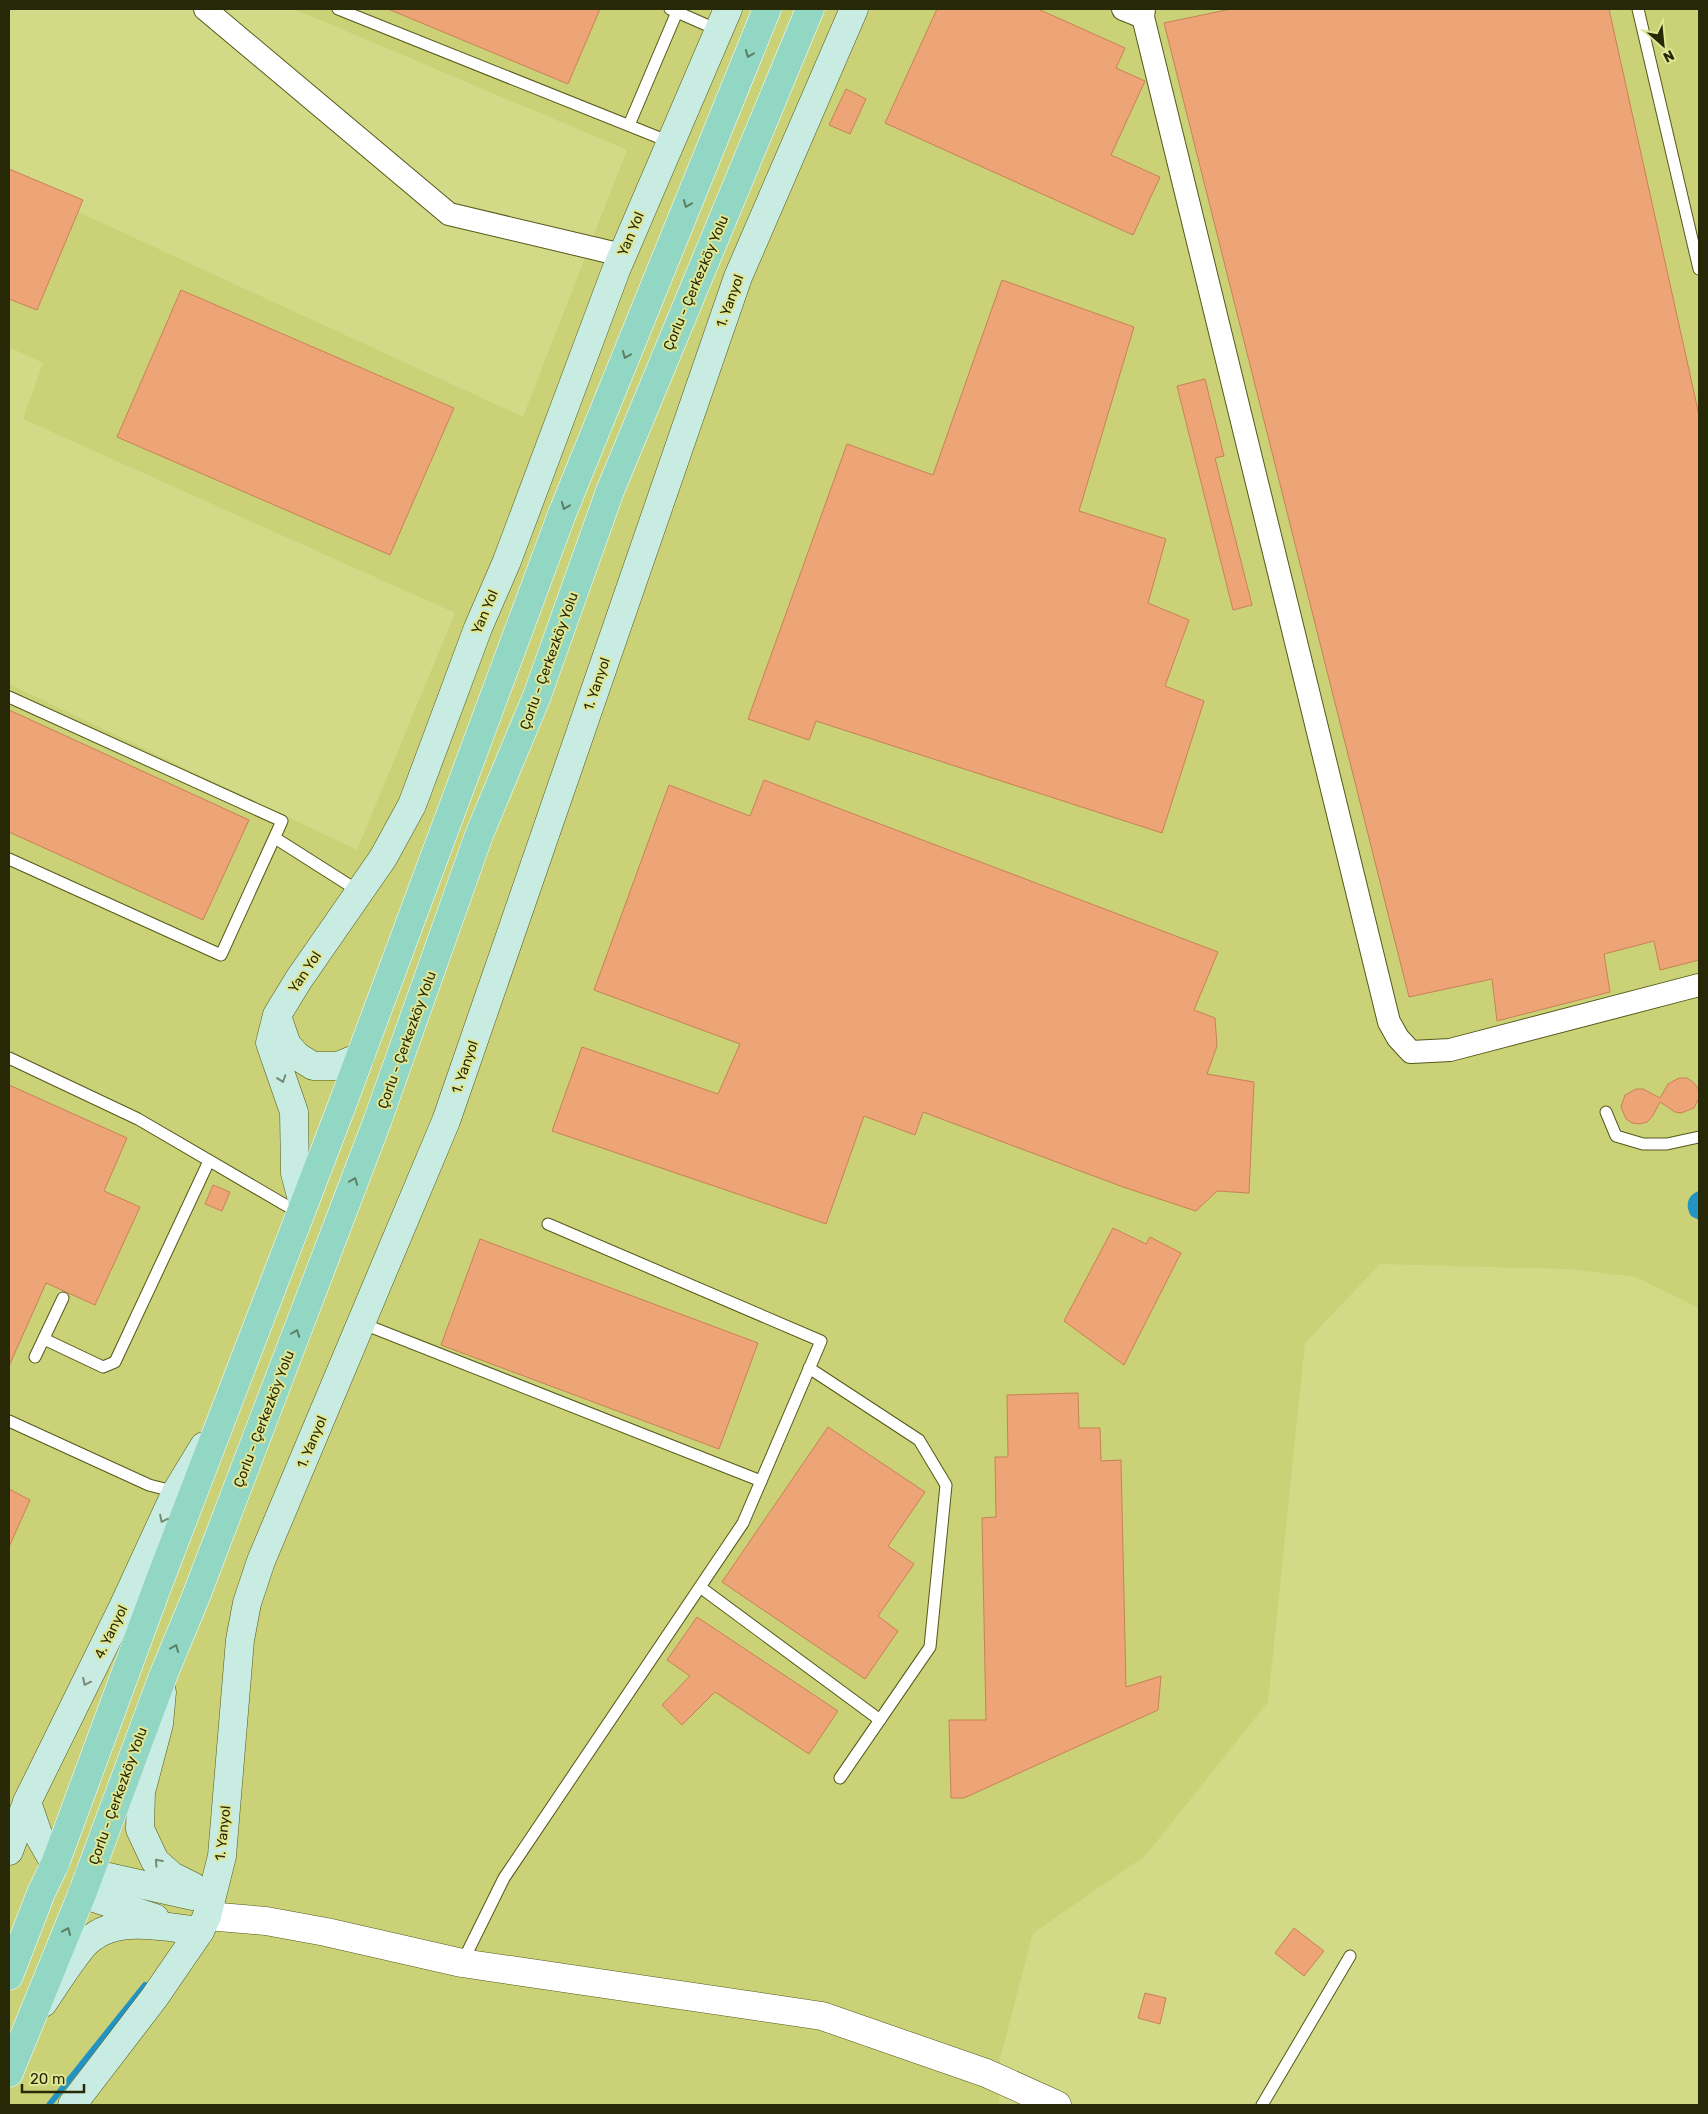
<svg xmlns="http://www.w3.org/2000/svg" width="1708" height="2114" font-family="Rubik,sans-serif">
	<rect width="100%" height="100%" fill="#d2da87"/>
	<polygon fill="#cad176" points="294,9 1699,9 1699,1308 1636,1277 1568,1269 1380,1264 1305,1343 1268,1702 1145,1856 1033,1933 1000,2059 999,2105 9,2105 9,684 357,850 455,613 23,419 43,363 9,347 9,180 523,417 627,150"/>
	<path fill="#2293c3" d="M1699 1191V1220L1691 1216C1685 1206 1687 1195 1699 1191Z"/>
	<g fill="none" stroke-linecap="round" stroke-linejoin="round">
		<polyline stroke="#2293c3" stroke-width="6" points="49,2105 145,1985"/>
	</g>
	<g fill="#eda477" stroke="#c88255">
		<polygon points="388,9 600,9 568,84"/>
		<polygon points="937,9 1038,9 1125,48 1116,68 1145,81 1111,155 1160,177 1133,235 885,123"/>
		<polygon points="1231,9 1609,9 1699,415 1699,960 1660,970 1654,941 1604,954 1610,992 1497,1021 1492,979 1409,997 1164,23"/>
		<polygon points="846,89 866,99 850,134 829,125"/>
		<polygon points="9,169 83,200 37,310 9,299"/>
		<polygon points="1002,280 1134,327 1079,511 1166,539 1148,603 1189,620 1165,686 1204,701 1162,833 816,721 809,740 748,719 847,444 933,475"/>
		<polygon points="181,290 454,408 390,555 117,437"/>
		<polygon points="1205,379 1224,456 1215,458 1252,605 1233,610 1177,386"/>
		<polygon points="9,710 249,820 203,920 9,832"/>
		<polygon points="764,780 1218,952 1194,1010 1215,1018 1217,1046 1207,1074 1254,1082 1249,1193 1217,1191 1196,1211 1123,1187 923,1112 915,1135 864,1116 826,1224 552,1131 582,1047 718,1094 740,1044 594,990 669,785 750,816"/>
		<polygon points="1679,1078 1687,1078 1693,1082 1698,1088 1699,1098 1694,1108 1681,1113 1675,1112 1660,1102 1652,1117 1647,1122 1640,1124 1632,1123 1626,1119 1621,1107 1625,1095 1636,1089 1643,1089 1660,1098 1668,1084"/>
		<polygon points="9,1085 127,1138 104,1191 140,1207 95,1305 46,1283 9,1366"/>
		<polygon points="213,1185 230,1192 222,1211 205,1204"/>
		<polygon points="1113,1228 1146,1244 1150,1237 1181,1253 1124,1365 1064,1321"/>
		<polygon points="480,1239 758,1343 719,1449 441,1345"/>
		<polygon points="1078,1393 1079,1428 1100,1428 1101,1461 1121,1460 1126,1687 1161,1676 1158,1710 964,1798 951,1798 949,1720 986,1720 982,1518 996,1517 995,1457 1008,1457 1007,1395"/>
		<polygon points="828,1427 925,1492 888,1546 914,1564 878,1616 898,1631 865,1679 722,1582"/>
		<polygon points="9,1489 30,1500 9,1547"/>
		<polygon points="697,1617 838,1711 809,1754 715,1692 682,1725 662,1705 690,1676 667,1660"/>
		<polygon points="1294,1928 1324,1951 1304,1976 1275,1953"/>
		<polygon points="1145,1993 1166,1998 1160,2024 1138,2018"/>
	</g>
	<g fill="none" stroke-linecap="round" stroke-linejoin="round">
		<defs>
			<g id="service">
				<polyline points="338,9 670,142"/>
				<polyline points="670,9 718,30"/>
				<polyline points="1638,9 1699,269"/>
				<polyline points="629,125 677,12"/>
				<polyline points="9,697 282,821 221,955 9,859"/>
				<polyline points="275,838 360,892"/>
				<polyline points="9,1058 138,1119 299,1213"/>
				<polyline points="1606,1112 1616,1136 1643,1144 1667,1144 1699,1137"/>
				<polyline points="361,1323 761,1481"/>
				<polyline points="44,1339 103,1367 115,1362 209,1161"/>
				<polyline points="35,1357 63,1298"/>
				<polyline points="809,1368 919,1440 946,1485 930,1647 840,1778"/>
				<polyline points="9,1421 149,1485 176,1492"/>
				<polyline points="700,1587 880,1720"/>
				<polyline points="462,1963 504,1878 743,1523 821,1341 548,1224"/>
				<polyline points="1262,2105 1350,1956"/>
			</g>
			<g id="minor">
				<polyline points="205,9 449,214 622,255"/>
				<polyline points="1123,9 1143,17"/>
				<polyline points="1144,9 1143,17 1389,1022 1398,1038 1411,1052 1450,1050 1699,985"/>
			</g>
			<polyline id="tertiary" points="207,1916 266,1921 326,1932 462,1963 822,2016 986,2073 1057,2105"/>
			<g id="secondary">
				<polyline points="278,1019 287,1045 297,1056 313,1066 338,1066 360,1057"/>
				<polyline points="303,1204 295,1173 294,1112 270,1043 277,1015 299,979 383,858 412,805 478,628 507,561 616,270 728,9"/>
				<polyline points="162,1692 159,1724 141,1792 140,1829 155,1861 172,1876 192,1886 211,1900"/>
				<polyline points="27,1802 38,1834 55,1864"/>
				<polyline points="9,1851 27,1802 123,1607 176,1492 204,1446"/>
				<polyline points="90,1873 193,1896"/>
				<polyline points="82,1894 155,1918"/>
				<path d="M43 2003C56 1984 68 1964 83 1946 112 1913 162 1927 200 1931"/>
				<polyline points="72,2105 154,1998 200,1931 207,1916 222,1856 240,1640 247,1603 261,1561 446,1121 738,277 854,9"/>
			</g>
			<g id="primary">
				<polyline points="9,1976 41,1893 55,1864 158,1585 341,1108 562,514 767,9"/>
				<polyline points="9,2073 82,1894 163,1676 195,1599 377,1122 479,835 537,696 610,491 810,9"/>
			</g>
		</defs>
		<use href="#service" stroke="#55591a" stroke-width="13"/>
		<use href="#minor" stroke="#55591a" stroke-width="24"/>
		<use href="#tertiary" stroke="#55591a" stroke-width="29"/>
		<use href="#secondary" stroke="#55591a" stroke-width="29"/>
		<use href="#primary" stroke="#fff" stroke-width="29"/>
		<use href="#service" stroke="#fff" stroke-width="11"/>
		<use href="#minor" stroke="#fff" stroke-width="22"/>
		<use href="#tertiary" stroke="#fff" stroke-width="28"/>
		<use href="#secondary" stroke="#c8ebe2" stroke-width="28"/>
		<use href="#primary" stroke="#92d6c4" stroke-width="28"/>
	</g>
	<defs><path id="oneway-chevron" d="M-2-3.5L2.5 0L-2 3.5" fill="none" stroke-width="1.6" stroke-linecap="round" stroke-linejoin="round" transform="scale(1.25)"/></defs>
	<g stroke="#5c7f65">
		<use href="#oneway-chevron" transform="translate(749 54) rotate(112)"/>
		<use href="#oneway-chevron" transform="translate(687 204) rotate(112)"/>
		<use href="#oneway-chevron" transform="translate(626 355) rotate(112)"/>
		<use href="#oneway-chevron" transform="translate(565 506) rotate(112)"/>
		<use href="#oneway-chevron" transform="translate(354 1181) rotate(-69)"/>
		<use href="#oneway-chevron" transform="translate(296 1333) rotate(-69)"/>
		<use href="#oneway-chevron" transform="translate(175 1648) rotate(-68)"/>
		<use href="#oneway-chevron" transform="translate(67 1931) rotate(-67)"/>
	</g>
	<g stroke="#778a74">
		<use href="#oneway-chevron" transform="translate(282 1079) rotate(71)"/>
		<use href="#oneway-chevron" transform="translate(163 1519) rotate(116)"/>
		<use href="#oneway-chevron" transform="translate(86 1682) rotate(116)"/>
		<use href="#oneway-chevron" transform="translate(158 1862) rotate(-132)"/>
	</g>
	<g text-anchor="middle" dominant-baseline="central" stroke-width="4" stroke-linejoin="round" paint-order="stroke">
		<g font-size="14" fill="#262806" stroke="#dfe794">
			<text transform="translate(631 234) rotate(-67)">Yan Yol</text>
			<text transform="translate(696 283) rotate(-67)">Çorlu - Çerkezköy Yolu</text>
			<text transform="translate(730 301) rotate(-70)">1. Yanyol</text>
			<text transform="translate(485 612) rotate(-67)">Yan Yol</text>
			<text transform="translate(549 661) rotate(-70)">Çorlu - Çerkezköy Yolu</text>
			<text transform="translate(597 684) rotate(-71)">1. Yanyol</text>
			<text transform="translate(305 972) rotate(-56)">Yan Yol</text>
			<text transform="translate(407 1040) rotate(-70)">Çorlu - Çerkezköy Yolu</text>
			<text transform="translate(465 1067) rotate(-71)">1. Yanyol</text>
			<text transform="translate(264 1419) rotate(-69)">Çorlu - Çerkezköy Yolu</text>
			<text transform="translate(312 1442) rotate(-67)">1. Yanyol</text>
			<text transform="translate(111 1632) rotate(-64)">4. Yanyol</text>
			<text transform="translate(118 1796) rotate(-70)">Çorlu - Çerkezköy Yolu</text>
			<text transform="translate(223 1833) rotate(-84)">1. Yanyol</text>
		</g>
	</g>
	<rect width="1708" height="2114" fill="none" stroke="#262806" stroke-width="20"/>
	<g transform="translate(1663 45) rotate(153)" stroke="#dfe794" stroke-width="4" paint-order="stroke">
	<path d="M0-4L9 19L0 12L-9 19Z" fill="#262806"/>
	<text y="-8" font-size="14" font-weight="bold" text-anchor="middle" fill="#262806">N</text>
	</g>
	<path d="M22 2084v8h62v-8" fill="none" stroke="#262806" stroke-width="2.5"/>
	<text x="30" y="2084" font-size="15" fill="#262806" stroke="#dfe794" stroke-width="4" paint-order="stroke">20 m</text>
</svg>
